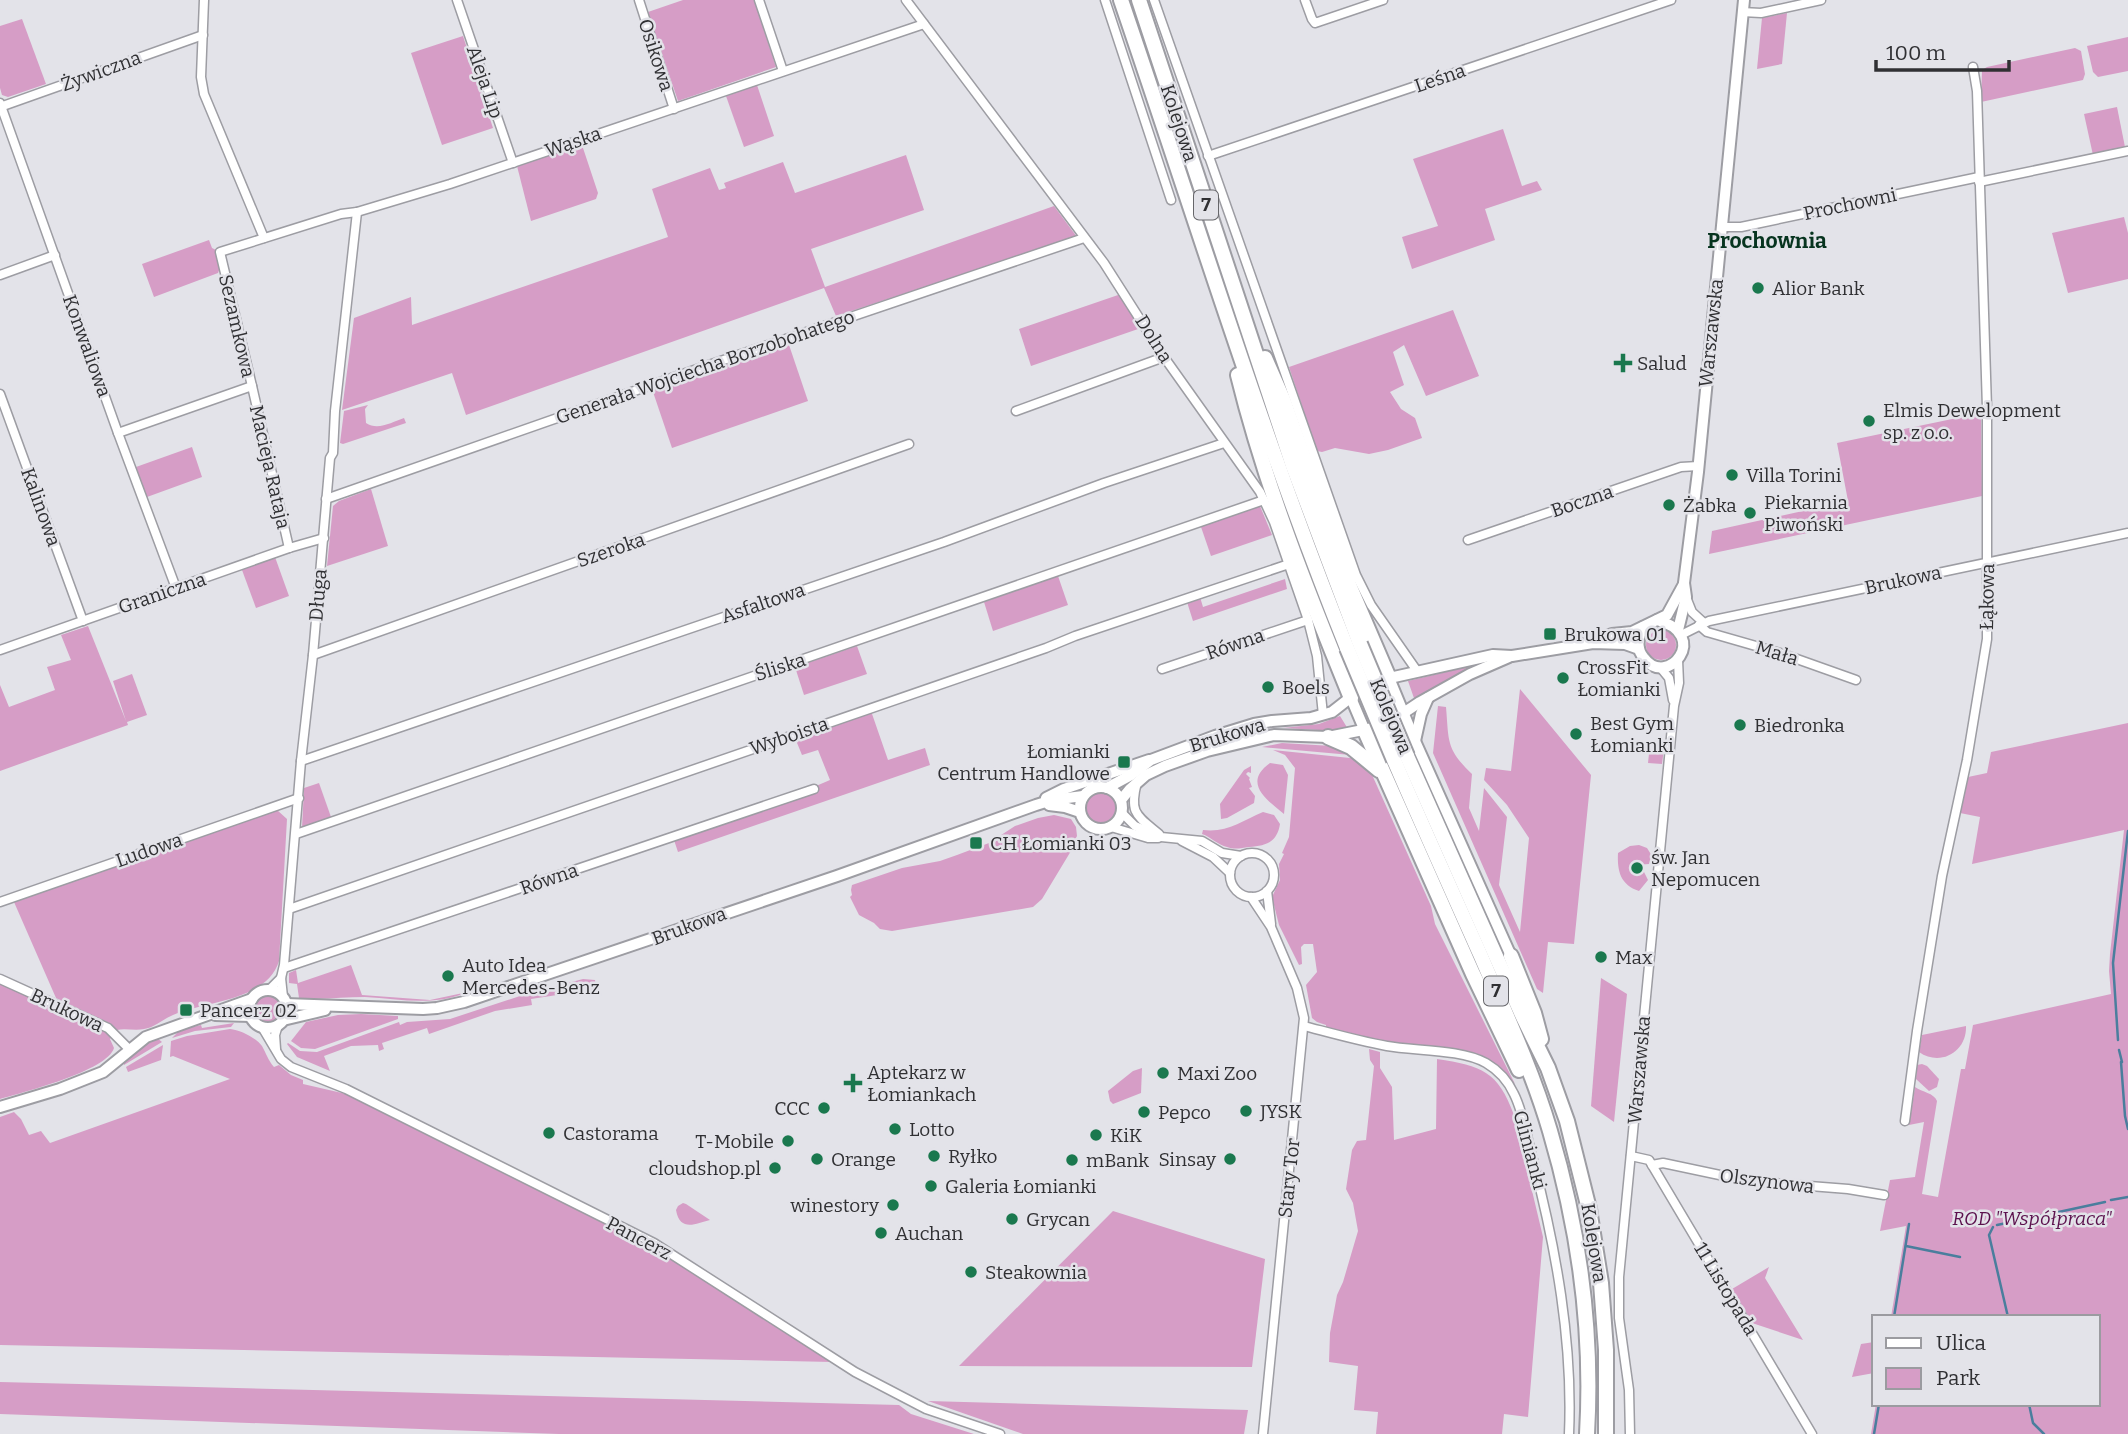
<svg xmlns="http://www.w3.org/2000/svg" width="2128" height="1434" font-family="Bitter,serif">
	<rect width="100%" height="100%" fill="#e3e3e9"/>
	<g fill="#d69dc6">
		<polygon points="683,0 754,0 776,67 678,101 648,12"/>
		<polygon points="1787,13 1782,64 1757,69 1762,18"/>
		<polygon points="22,19 46,84 8,97 2,95 0,88 0,26"/>
		<polygon points="463,36 493,128 442,145 411,53"/>
		<polygon points="2128,37 2128,71 2098,77 2093,72 2087,46"/>
		<polygon points="2075,48 2081,51 2085,74 2083,80 1981,102 1982,70 1987,67"/>
		<polygon points="757,85 774,136 744,147 726,96"/>
		<polygon points="2117,107 2125,147 2093,155 2084,114"/>
		<polygon points="1503,129 1522,186 1537,181 1542,190 1485,209 1495,240 1412,269 1402,237 1438,226 1413,159"/>
		<polygon points="582,145 598,193 596,199 531,221 517,166"/>
		<polygon points="906,155 924,210 811,249 825,287 1054,206 1077,237 836,316 824,288 466,415 452,373 342,410 354,318 411,297 412,325 668,237 652,189 710,168 719,190 726,188 724,183 783,162 795,193"/>
		<polygon points="2124,217 2128,233 2128,279 2068,293 2052,233"/>
		<polygon points="209,240 212,248 216,250 220,268 218,273 154,297 142,264"/>
		<polygon points="1121,294 1134,319 1141,328 1031,366 1019,329"/>
		<polygon points="1453,310 1479,376 1426,396 1404,345 1393,352 1404,385 1390,392 1401,409 1415,418 1422,438 1388,450 1369,454 1335,448 1322,452 1317,451 1289,367"/>
		<polygon points="788,342 808,401 672,448 652,389"/>
		<path d="M368 405 365 409 366 423C378 431 392 422 404 418L406 423 343 444 340 443 344 411Z"/>
		<polygon points="1981,413 1982,496 1709,554 1712,531 1848,501 1837,443"/>
		<polygon points="192,447 202,477 147,497 136,467"/>
		<polygon points="371,489 388,546 327,566 333,506 339,501"/>
		<polygon points="1260,506 1272,535 1211,556 1201,527"/>
		<polygon points="275,557 289,596 256,608 242,570"/>
		<polygon points="1058,576 1068,605 993,631 984,602"/>
		<polygon points="1285,579 1287,589 1193,621 1187,602 1200,597 1203,607"/>
		<polygon points="88,626 126,721 113,681 132,674 147,715 127,722 128,725 0,771 0,685 9,707 55,690 47,667 71,660 61,635"/>
		<circle cx="1661" cy="645" r="15"/>
		<polygon points="857,646 867,674 804,695 795,667"/>
		<polygon points="1484,663 1438,685 1415,701 1408,681"/>
		<path d="M1520 689 1591 775 1574 944 1548 942 1543 993 1537 989 1433 753 1438 706 1446 707C1449 742 1446 749 1472 774L1469 808 1479 831 1484 788 1507 817 1499 885 1520 932 1529 838 1507 805 1484 780 1486 768 1511 771Z"/>
		<polygon points="871,711 888,760 925,748 930,765 678,852 674,840 817,791 816,786 830,780 818,750 802,755 795,738"/>
		<polygon points="1340,716 1348,729 1337,731 1283,728 1319,724"/>
		<path d="M2128 723V1434H1871L1876 1404H2098V1317H1891L1906 1226 1880 1231 1890 1180 1915 1177 1924 1122 1909 1125 1915 1087C1922 1092 1934 1093 1937 1101L1922 1194 1938 1197 1961 1069H1965L1973 1025 2111 994 2109 971 2110 954 2124 830 1972 864 1980 817 1960 813 1968 777 1987 773 1991 752Z"/>
		<polygon points="1282,743 1332,746 1351,755 1262,747"/>
		<polygon points="1650,744 1664,748 1662,764 1648,763"/>
		<polygon points="1273,750 1350,758 1353,757 1369,768 1431,906 1435,924 1515,1084 1495,1064 1475,1054 1369,1039 1326,1028 1326,1025 1317,1022 1312,1018 1306,985 1317,972 1313,944 1304,944 1301,947 1302,964 1299,965 1279,925 1272,897 1280,880 1279,864 1284,854 1282,853 1289,837 1295,768 1285,755"/>
		<path d="M1270 763 1283 765 1288 775 1284 814C1267 800 1242 783 1270 763Z"/>
		<polygon points="1251,766 1251,773 1248,772 1246,774 1250,778 1249,779 1252,787 1249,788 1255,796 1254,803 1227,818 1221,819 1220,804 1244,770"/>
		<polygon points="319,783 331,817 302,828 304,788"/>
		<circle cx="1101" cy="808" r="15"/>
		<path d="M277 810 287 819 279 961C267 1001 206 1001 173 1015 163 1019 154 1028 144 1029 135 1031 125 1028 117 1030L109 1023 56 998 14 902Z"/>
		<path d="M1263 812 1274 815 1280 824C1277 843 1265 846 1249 847 1241 848 1235 850 1227 847 1218 845 1211 837 1202 834L1203 830C1227 833 1242 821 1263 812Z"/>
		<polygon points="1054,815 1071,819 1076,827 1077,836 1075,840 1077,841 1042,899 1033,907 892,931 880,929 874,923 859,915 850,897 852,895 851,890 852,885 902,868 940,861 957,855 989,843 1015,826 1038,818"/>
		<path d="M1639 845 1647 848 1652 856 1649 864 1636 865 1634 867 1635 871 1644 872 1648 880 1639 891C1621 885 1617 872 1618 853L1630 846Z"/>
		<path d="M351 965 362 995 430 1000 463 993V994C430 1006 399 999 365 997 343 997 321 1000 299 998L297 984 289 983V973L296 970 298 983Z"/>
		<polygon points="1601,978 1627,994 1614,1122 1591,1106"/>
		<polygon points="583,979 595,980 596,988 590,994 571,996 570,993 531,999 532,1005 495,1011 429,1034 427,1028 382,1043 384,1049 379,1051 378,1045 351,1046 324,1056 330,1071 297,1057 287,1044 288,1043 300,1051 317,1052 399,1022 400,1025 407,1022 450,1019 523,995"/>
		<path d="M0 984 107 1032 112 1036 110 1039 114 1048C107 1071 24 1092 0 1099Z"/>
		<circle cx="268" cy="1009" r="13"/>
		<polygon points="361,1014 398,1016 398,1019 315,1049 301,1048 291,1041 306,1022 338,1015"/>
		<polygon points="234,1023 231,1027 195,1031 172,1038 180,1030 201,1025 202,1028"/>
		<path d="M1966 1026C1967 1052 1940 1067 1919 1052L1922 1035Z"/>
		<path d="M230 1029C240 1030 255 1037 262 1046 266 1053 268 1060 274 1067L279 1065 291 1075 303 1080V1084L355 1096 505 1174 645 1241 833 1362 0 1345V1117L14 1112 21 1119 29 1135 41 1131 50 1143 230 1079 173 1056 170 1057 171 1041 187 1036Z"/>
		<polygon points="157,1038 162,1042 124,1065 124,1061 148,1041"/>
		<polygon points="163,1045 161,1060 128,1072 126,1067"/>
		<path d="M1369 1049 1380 1052V1068L1392 1087 1394 1140 1436 1129 1437 1059C1482 1066 1498 1071 1514 1115L1543 1237 1528 1417 1504 1414 1502 1434H1376L1378 1412 1354 1410 1358 1366 1329 1362 1330 1333 1337 1295 1343 1282 1358 1231 1353 1203 1346 1189 1352 1150 1357 1141 1366 1140 1374 1066 1370 1060Z"/>
		<polygon points="1922,1064 1927,1066 1939,1079 1937,1087 1929,1091 1916,1079 1917,1065"/>
		<polygon points="1142,1068 1141,1093 1113,1104 1110,1101 1108,1091 1133,1071"/>
		<path d="M683 1203 686 1204 710 1220C695 1224 680 1232 676 1210L678 1206Z"/>
		<polygon points="1113,1211 1265,1259 1252,1367 959,1366"/>
		<polygon points="1769,1267 1765,1278 1803,1340 1752,1323 1732,1289"/>
		<polygon points="1874,1342 1874,1373 1852,1377 1861,1344"/>
		<polygon points="0,1382 899,1405 911,1414 974,1434 559,1434 0,1414"/>
		<polygon points="928,1401 1248,1410 1244,1434 1023,1434"/>
	</g>
	<g fill="none" stroke-linecap="round" stroke-linejoin="round">
		<g stroke="#4a7e9d" stroke-width="2.5">
			<polyline points="2118,1040 2113,963 2128,831"/>
			<polyline points="2119,1050 2122,1062"/>
			<polyline points="2121,1062 2125,1116 2128,1129"/>
			<polyline points="2111,1200 2128,1197"/>
			<polyline points="2054,1213 2105,1202"/>
			<polyline points="1997,1225 2049,1214"/>
			<polyline points="1993,1227 1989,1235 2008,1317"/>
			<polyline points="1906,1246 1960,1257"/>
			<polyline points="1894,1317 1909,1224"/>
			<polyline points="2029,1404 2033,1423 2044,1434"/>
			<polyline points="1874,1434 1879,1404"/>
		</g>
		<defs>
			<g id="street">
				<polyline points="204,0 201,77 204,94 264,238"/>
				<polyline points="457,0 513,163"/>
				<polyline points="639,0 674,109"/>
				<polyline points="759,0 783,71"/>
				<polyline points="906,0 1104,263 1164,357 1260,492 1274,522 1308,620 1317,656 1323,715"/>
				<polyline points="1105,0 1171,200"/>
				<polyline points="1154,0 1356,575 1371,605 1417,671"/>
				<polyline points="1305,0 1312,19 1315,23 1383,0"/>
				<polyline points="1742,12 1761,13 1821,0"/>
				<polyline points="0,103 118,433 176,588"/>
				<polyline points="0,107 203,35"/>
				<polyline points="1208,156 1671,0"/>
				<polyline points="1979,182 2128,151"/>
				<polyline points="1721,227 1741,227 1979,177"/>
				<polyline points="0,275 55,255"/>
				<polyline points="252,386 289,548"/>
				<polyline points="0,394 83,621"/>
				<polyline points="1016,411 1164,357"/>
				<polyline points="118,433 252,386 220,252 341,214 357,212 450,184 924,24"/>
				<polyline points="326,499 703,367 1084,238"/>
				<polyline points="1468,540 1681,467 1698,466"/>
				<polyline points="1686,597 1692,612 1704,623"/>
				<polyline points="1699,625 1707,632 1780,653 1856,680"/>
				<polyline points="1681,635 1709,621 2128,533"/>
				<polyline points="0,650 289,548 324,538"/>
				<polyline points="313,655 909,444"/>
				<polyline points="1660,667 1669,678 1673,700"/>
				<polyline points="1162,669 1308,620"/>
				<polyline points="301,761 944,542 1104,483 1224,443"/>
				<path d="M1137 782C1129 813 1136 815 1159 834"/>
				<polyline points="1122,813 1135,826 1161,837 1202,841 1222,853 1241,856"/>
				<polyline points="1111,827 1148,838 1158,838"/>
				<polyline points="296,834 1264,500"/>
				<polyline points="1182,841 1213,857 1230,873"/>
				<circle cx="1252" cy="875" r="22"/>
				<polyline points="1267,891 1271,924"/>
				<polyline points="1251,897 1271,927 1297,988 1304,1018 1263,1434"/>
				<polyline points="0,902 299,798"/>
				<polyline points="289,909 1046,648 1075,636 1289,564"/>
				<polyline points="284,968 814,789"/>
				<polyline points="0,979 108,1028 129,1049"/>
				<polyline points="269,990 281,978"/>
				<polyline points="283,997 281,978 284,965 301,761 313,655 330,458 333,453 335,411 357,212"/>
				<path d="M1304 1026C1331 1033 1359 1041 1387 1046 1415 1051 1461 1049 1486 1063 1498 1070 1508 1081 1514 1094 1524 1114 1527 1139 1533 1160 1556 1249 1573 1342 1569 1434"/>
				<polyline points="262,1027 281,1059 291,1067 346,1089 654,1243 855,1372 926,1409 1000,1434"/>
				<polyline points="276,1049 275,1035 278,1025"/>
				<polyline points="1905,1121 1917,1031 1942,876 1967,760 1987,639 1987,408 1977,91 1973,67"/>
				<polyline points="1631,1156 1649,1160 1812,1434"/>
				<polyline points="1652,1165 1663,1163 1748,1181 1848,1189 1884,1195"/>
				<polyline points="1630,1434 1629,1390 1619,1318 1619,1277 1674,706 1679,683 1678,660"/>
			</g>
			<g id="secondary">
				<path d="M1643 627C1638 637 1636 649 1644 658 1667 689 1712 635 1657 620"/>
				<polyline points="1678,630 1686,597 1684,583 1698,472 1744,0"/>
				<polyline points="1595,641 1612,634 1632,632 1667,615 1684,584"/>
				<polyline points="1389,678 1415,741 1511,956"/>
				<polyline points="1385,679 1493,655 1512,656 1593,643 1625,644 1639,649"/>
				<polyline points="1351,698 1365,731"/>
				<polyline points="1415,741 1421,714 1428,698"/>
				<circle cx="1101" cy="808" r="21"/>
				<polyline points="1107,788 1131,775 1151,760 1215,736 1254,724 1272,721 1311,718 1332,712 1369,683"/>
				<polyline points="1046,798 1064,789 1149,760"/>
				<polyline points="1121,800 1130,789 1146,775 1165,766 1207,751 1274,735 1328,737 1373,728 1396,718 1420,702 1470,674 1509,657"/>
				<polyline points="1049,805 1065,807 1080,812"/>
				<circle cx="268" cy="1009" r="19"/>
				<polyline points="286,1004 423,1009 437,1008 464,1002 837,876 1036,805 1052,800 1083,796"/>
				<polyline points="215,1015 251,1016"/>
				<polyline points="283,1020 325,1010"/>
				<polyline points="0,1107 60,1089 103,1072 146,1037 252,999"/>
			</g>
			<g id="highway">
				<path d="M1121 0C1195 216 1262 436 1347 648"/>
				<polyline points="1139,0 1293,466 1360,644"/>
				<polyline points="1265,358 1283,399 1350,587 1389,678"/>
				<path d="M1238 375C1265 485 1308 593 1351 698"/>
				<polyline points="1365,731 1473,974 1519,1070"/>
				<polyline points="1328,737 1351,747 1379,770"/>
				<polyline points="1407,756 1523,1017 1548,1068 1567,1121 1589,1209 1601,1283 1606,1350 1606,1434"/>
				<path d="M1394 760C1422 825 1451 889 1480 954 1505 1012 1532 1070 1550 1131 1579 1229 1593 1332 1587 1434"/>
				<polyline points="1511,956 1534,1013 1541,1039"/>
			</g>
		</defs>
		<use href="#street" stroke="#9d9da3" stroke-width="11"/>
		<use href="#secondary" stroke="#9d9da3" stroke-width="14"/>
		<use href="#highway" stroke="#9d9da3" stroke-width="18"/>
		<use href="#street" stroke="#fff" stroke-width="8"/>
		<use href="#secondary" stroke="#fff" stroke-width="10"/>
		<use href="#highway" stroke="#fff" stroke-width="14"/>
		<defs>
			<g id="highway-bridge">
				<polyline points="1360,644 1407,756"/>
				<polyline points="1347,648 1394,760"/>
			</g>
		</defs>
		<use href="#highway-bridge" stroke="#9d9da3" stroke-width="18" stroke-linecap="butt"/>
		<use href="#highway-bridge" stroke="#fff" stroke-width="14"/>
	</g>
	<g fill="#1a784e" stroke="#e3e3e9" stroke-width="2.5">
		<circle cx="1758" cy="288" r="7"/>
		<path d="M1619.5 352.5h7v7h7v7h-7v7h-7v-7h-7v-7h7z"/>
		<circle cx="1869" cy="421" r="7"/>
		<circle cx="1732" cy="475" r="7"/>
		<circle cx="1669" cy="505" r="7"/>
		<circle cx="1750" cy="513" r="7"/>
		<rect x="1543" y="627" width="14" height="14" rx="3.5"/>
		<circle cx="1563" cy="678" r="7"/>
		<circle cx="1268" cy="687" r="7"/>
		<circle cx="1740" cy="725" r="7"/>
		<circle cx="1576" cy="734" r="7"/>
		<rect x="1117" y="755" width="14" height="14" rx="3.5"/>
		<rect x="969" y="836" width="14" height="14" rx="3.5"/>
		<circle cx="1637" cy="868" r="7"/>
		<circle cx="1601" cy="957" r="7"/>
		<circle cx="448" cy="976" r="7"/>
		<rect x="179" y="1003" width="14" height="14" rx="3.5"/>
		<circle cx="1163" cy="1073" r="7"/>
		<path d="M849.5 1072.5h7v7h7v7h-7v7h-7v-7h-7v-7h7z"/>
		<circle cx="824" cy="1108" r="7"/>
		<circle cx="1246" cy="1111" r="7"/>
		<circle cx="1144" cy="1112" r="7"/>
		<circle cx="895" cy="1129" r="7"/>
		<circle cx="549" cy="1133" r="7"/>
		<circle cx="1096" cy="1135" r="7"/>
		<circle cx="788" cy="1141" r="7"/>
		<circle cx="934" cy="1156" r="7"/>
		<circle cx="817" cy="1159" r="7"/>
		<circle cx="1230" cy="1159" r="7"/>
		<circle cx="1072" cy="1160" r="7"/>
		<circle cx="775" cy="1168" r="7"/>
		<circle cx="931" cy="1186" r="7"/>
		<circle cx="893" cy="1205" r="7"/>
		<circle cx="1012" cy="1219" r="7"/>
		<circle cx="881" cy="1233" r="7"/>
		<circle cx="971" cy="1272" r="7"/>
	</g>
	<g text-anchor="middle" dominant-baseline="central" stroke-width="5" stroke-linejoin="round" paint-order="stroke">
		<g fill="#e3e3e9" stroke="#66666a" stroke-width="2">
			<rect x="1194" y="190.5" width="24" height="29" rx="5"/>
			<rect x="1484" y="976.5" width="24" height="29" rx="5"/>
		</g>
		<g font-size="18" font-weight="bold" fill="#303033">
			<text x="1206" y="205">7</text>
			<text x="1496" y="991">7</text>
		</g>
		<g font-size="19" fill="#303033" stroke="#e3e3e9">
			<text transform="translate(656 55) rotate(72)">Osikowa</text>
			<text transform="translate(101 71) rotate(-20)">Żywiczna</text>
			<text transform="translate(1440 78) rotate(-19)">Leśna</text>
			<text transform="translate(485 82) rotate(71)">Aleja Lip</text>
			<text transform="translate(1179 123) rotate(72)">Kolejowa</text>
			<text transform="translate(573 142) rotate(-19)">Wąska</text>
			<text transform="translate(1850 204) rotate(-12)">Prochowni</text>
			<text transform="translate(237 326) rotate(77)">Sezamkowa</text>
			<text transform="translate(1711 333) rotate(-84)">Warszawska</text>
			<text transform="translate(1154 339) rotate(58)">Dolna</text>
			<text transform="translate(87 346) rotate(70)">Konwaliowa</text>
			<text transform="translate(705 367) rotate(-19)">Generała Wojciecha Borzobohatego</text>
			<text transform="translate(270 467) rotate(77)">Macieja Rataja</text>
			<text transform="translate(1582 501) rotate(-19)">Boczna</text>
			<text transform="translate(41 507) rotate(70)">Kalinowa</text>
			<text transform="translate(611 550) rotate(-19)">Szeroka</text>
			<text transform="translate(1903 580) rotate(-12)">Brukowa</text>
			<text transform="translate(162 593) rotate(-19)">Graniczna</text>
			<text transform="translate(318 595) rotate(-85)">Długa</text>
			<text transform="translate(1987 597) rotate(-89)">Łąkowa</text>
			<text transform="translate(763 603) rotate(-19)">Asfaltowa</text>
			<text transform="translate(1235 644) rotate(-19)">Równa</text>
			<text transform="translate(1777 653) rotate(17)">Mała</text>
			<text transform="translate(780 667) rotate(-18)">Śliska</text>
			<text transform="translate(1391 716) rotate(67)">Kolejowa</text>
			<text transform="translate(1227 735) rotate(-17)">Brukowa</text>
			<text transform="translate(789 736) rotate(-19)">Wyboista</text>
			<text transform="translate(149 850) rotate(-19)">Ludowa</text>
			<text transform="translate(549 879) rotate(-19)">Równa</text>
			<text transform="translate(689 926) rotate(-20)">Brukowa</text>
			<text transform="translate(67 1010) rotate(25)">Brukowa</text>
			<text transform="translate(1639 1070) rotate(-85)">Warszawska</text>
			<text transform="translate(1530 1150) rotate(75)">Glinianki</text>
			<text transform="translate(1289 1178) rotate(-84)">Stary Tor</text>
			<text transform="translate(1767 1181) rotate(7)">Olszynowa</text>
			<text transform="translate(639 1238) rotate(28)">Pancerz</text>
			<text transform="translate(1594 1243) rotate(81)">Kolejowa</text>
			<text transform="translate(1726 1289) rotate(59)">11 Listopada</text>
		</g>
		<g font-size="19" fill="#303033" stroke="#e3e3e9" text-anchor="start">
			<text x="1772" y="288">Alior Bank</text>
			<text x="1637" y="363">Salud</text>
			<text x="1883" y="410">Elmis Dewelopment<tspan x="1883" dy="22">sp. z o.o.</tspan></text>
			<text x="1746" y="475">Villa Torini</text>
			<text x="1764" y="502">Piekarnia<tspan x="1764" dy="22">Piwoński</tspan></text>
			<text x="1683" y="505">Żabka</text>
			<text x="1564" y="634">Brukowa 01</text>
			<text x="1577" y="667">CrossFit<tspan x="1577" dy="22">Łomianki</tspan></text>
			<text x="1282" y="687">Boels</text>
			<text x="1590" y="723">Best Gym<tspan x="1590" dy="22">Łomianki</tspan></text>
			<text x="1754" y="725">Biedronka</text>
			<text x="1110" y="751" text-anchor="end">Łomianki<tspan x="1110" dy="22">Centrum Handlowe</tspan></text>
			<text x="990" y="843">CH Łomianki 03</text>
			<text x="1651" y="857">św. Jan<tspan x="1651" dy="22">Nepomucen</tspan></text>
			<text x="1615" y="957">Max</text>
			<text x="462" y="965">Auto Idea<tspan x="462" dy="22">Mercedes-Benz</tspan></text>
			<text x="200" y="1010">Pancerz 02</text>
			<text x="867" y="1072">Aptekarz w<tspan x="867" dy="22">Łomiankach</tspan></text>
			<text x="1177" y="1073">Maxi Zoo</text>
			<text x="810" y="1108" text-anchor="end">CCC</text>
			<text x="1260" y="1111">JYSK</text>
			<text x="1158" y="1112">Pepco</text>
			<text x="909" y="1129">Lotto</text>
			<text x="563" y="1133">Castorama</text>
			<text x="1110" y="1135">KiK</text>
			<text x="774" y="1141" text-anchor="end">T-Mobile</text>
			<text x="948" y="1156">Ryłko</text>
			<text x="831" y="1159">Orange</text>
			<text x="1216" y="1159" text-anchor="end">Sinsay</text>
			<text x="1086" y="1160">mBank</text>
			<text x="761" y="1168" text-anchor="end">cloudshop.pl</text>
			<text x="945" y="1186">Galeria Łomianki</text>
			<text x="879" y="1205" text-anchor="end">winestory</text>
			<text x="1026" y="1219">Grycan</text>
			<text x="895" y="1233">Auchan</text>
			<text x="985" y="1272">Steakownia</text>
		</g>
		<g font-size="19" font-style="italic" fill="#5b104d" stroke="#e3e3e9">
			<text x="2032" y="1218">ROD "Współpraca"</text>
		</g>
		<g font-size="21" font-weight="bold" fill="#07341f" stroke="#e3e3e9">
			<text x="1767" y="241">Prochownia</text>
		</g>
	</g>
	<rect x="1872" y="1315" width="228" height="91" fill="#e3e3e9" stroke="#9b9ba0" stroke-width="2"/>
	<rect x="1886" y="1338" width="35" height="10" fill="#ffffff" stroke="#9b9ba0" stroke-width="2"/>
	<text x="1936" y="1350" font-size="21" fill="#303033">Ulica</text>
	<rect x="1886" y="1368" width="35" height="21" fill="#d69dc6" stroke="#9b9ba0" stroke-width="2"/>
	<text x="1936" y="1385" font-size="21" fill="#303033">Park</text>
	<path d="M1876 60v10h133v-10" fill="none" stroke="#303033" stroke-width="3.5"/>
	<text x="1886" y="60" font-size="21" fill="#303033" stroke="#e3e3e9" stroke-width="5" paint-order="stroke">100 m</text>
</svg>
